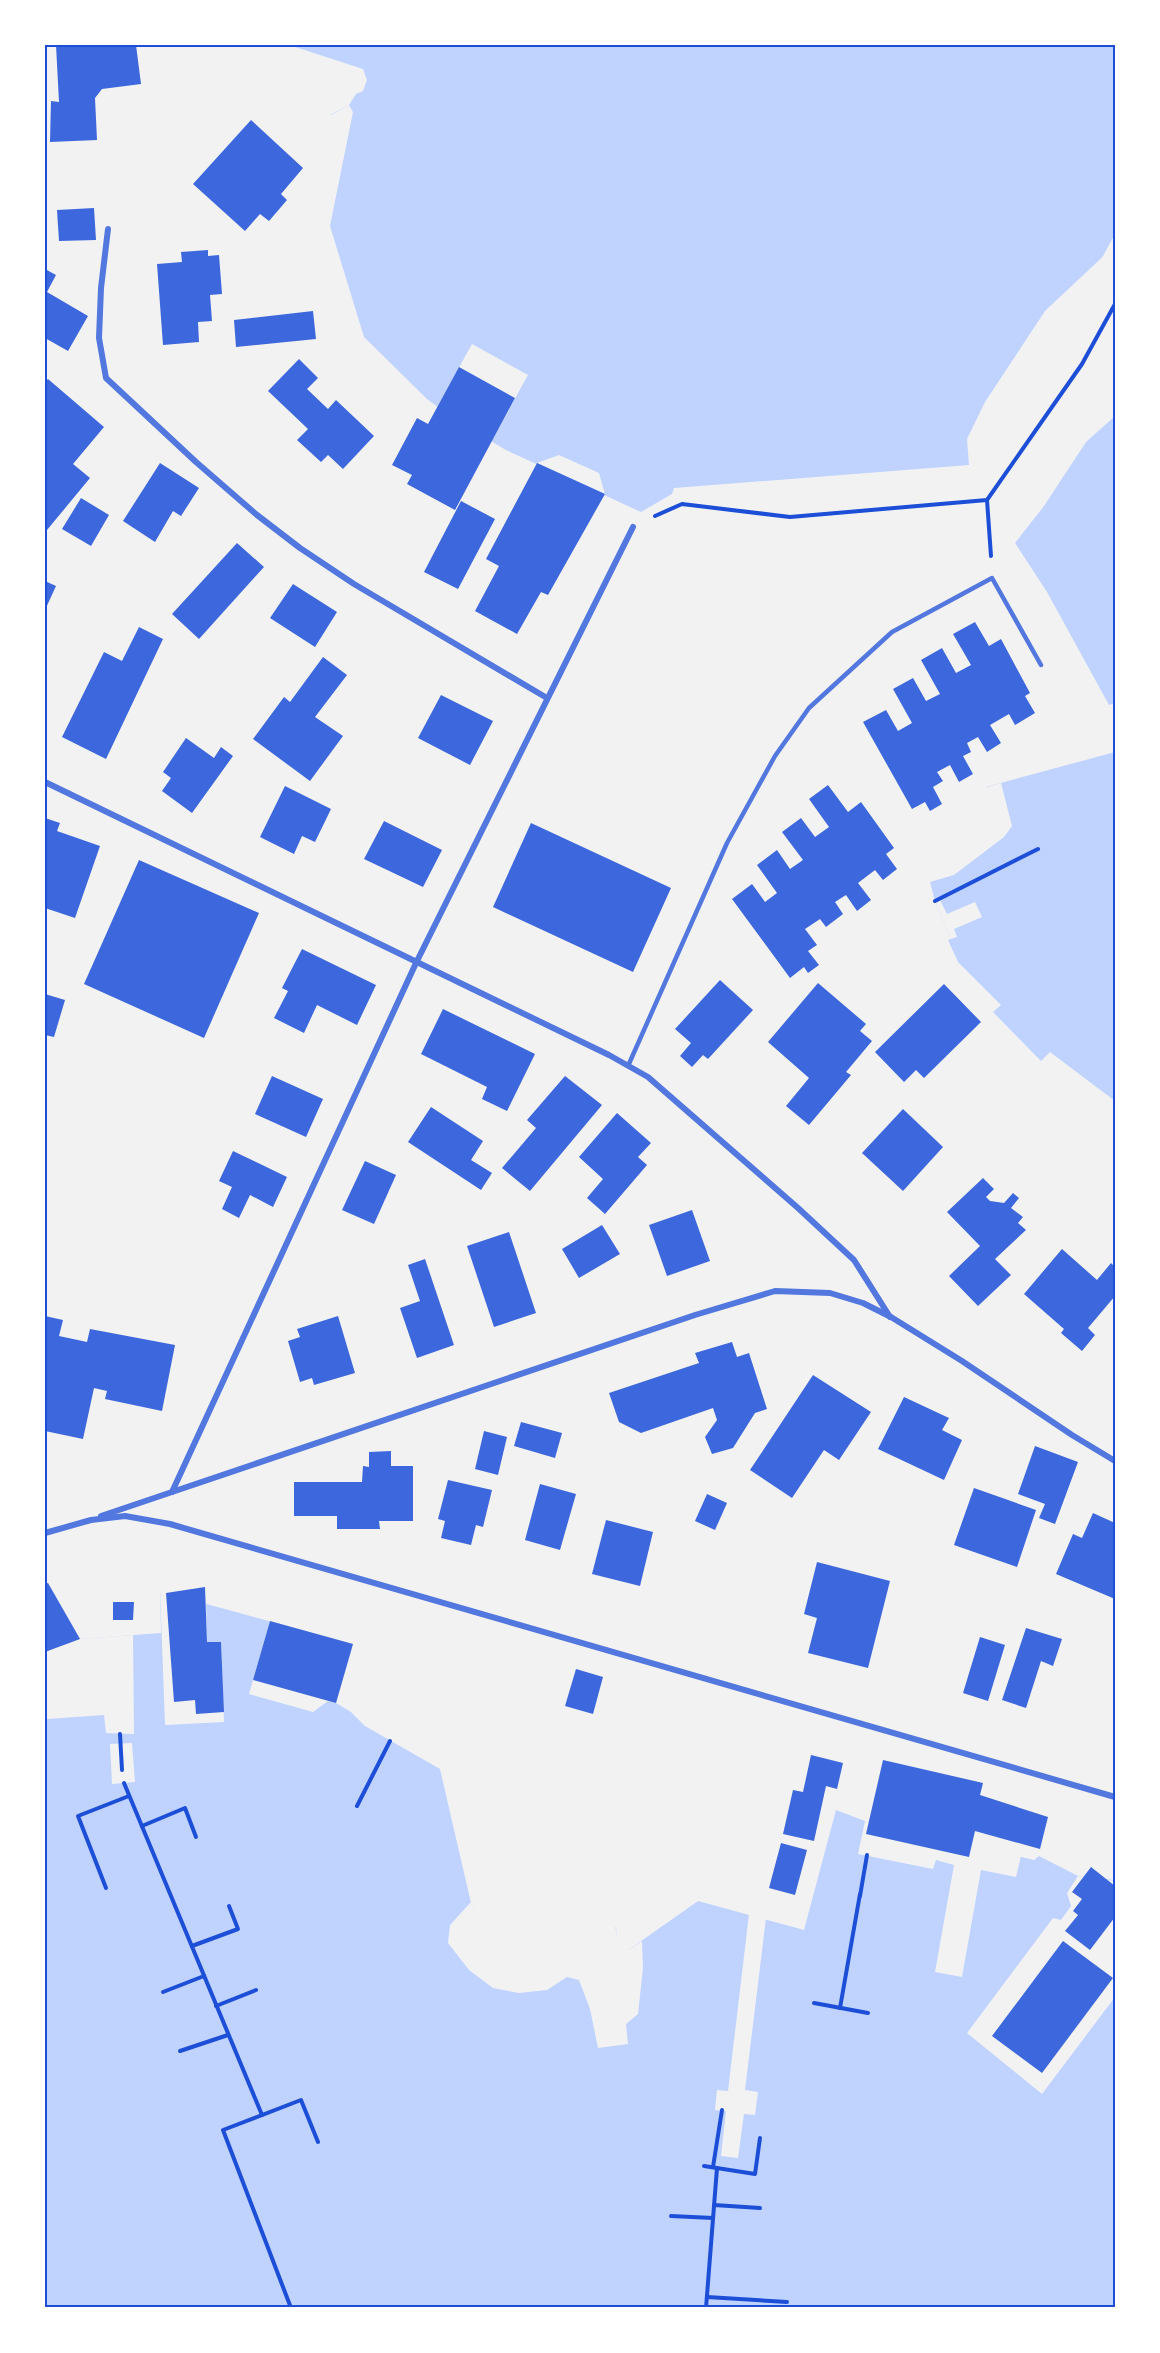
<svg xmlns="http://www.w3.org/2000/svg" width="1160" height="2353" font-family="Helvetica,sans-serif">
	<rect width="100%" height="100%" fill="#f2f2f2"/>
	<g fill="#bfd3fe">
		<polygon points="289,45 1115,45 1115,169 1113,174 1115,177 1115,234 1103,256 1061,312 980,431 969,465 674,488 672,494 641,512 506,450 455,420 427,399 364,337 330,226 330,115 349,105 356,94 363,91 367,80 363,69"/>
		<polygon points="1115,385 1115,703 1109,705 1047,592 1015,543 1044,477"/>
		<polygon points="1115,752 1115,1101 1050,1052 1041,1061 993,1012 1001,1005 958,962 948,940 951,939 935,901 930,882 998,820 986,787"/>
		<polygon points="48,1583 80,1639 161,1633 160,1589 166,1593 353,1644 336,1703 351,1712 365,1726 440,1769 474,1916 459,1940 503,1966 537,1973 564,1952 569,1934 616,1927 618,1951 627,1951 698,1901 804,1930 836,1810 865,1821 1034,1860 1039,1856 1078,1876 1114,1880 1115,2308 45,2308 45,1584"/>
	</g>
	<g fill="#f2f2f2">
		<polygon points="349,105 353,112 330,226 327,197 327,114 331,115"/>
		<polygon points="1111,249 982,433 972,466 969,465 967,439 985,402 1045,311"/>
		<polygon points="472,344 528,375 490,444 436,409"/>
		<polygon points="1115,382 1115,416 1086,442 1044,506 1015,543 1014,540 1041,475"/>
		<polygon points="559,455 599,473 605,494 537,463"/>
		<polygon points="1001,783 1012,826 1004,837 954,875 930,882 928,880 995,819 984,788"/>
		<polygon points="940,900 947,914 975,902 982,917 954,929 957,937 951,939 935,901"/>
		<polygon points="48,1583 80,1639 133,1635 134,1734 106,1733 104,1715 47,1719 45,1716 45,1584"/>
		<polygon points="160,1589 206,1601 207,1642 221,1642 224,1722 165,1725"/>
		<polygon points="270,1621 353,1644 336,1703 328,1701 313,1712 249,1694"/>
		<polygon points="132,1743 135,1782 112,1784 110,1744"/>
		<polygon points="865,1821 1021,1856 1016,1877 981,1870 962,1977 935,1972 954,1865 936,1860 933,1869 858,1854"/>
		<polygon points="1078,1876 1115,1881 1115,1986 1113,1990 1115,1997 1042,2094 967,2033 1053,1918 1061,1920 1071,1906 1067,1893"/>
		<polygon points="471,1902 475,1920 463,1939 504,1963 536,1970 561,1951 566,1934 615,1924 619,1951 627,1951 642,1941 643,1968 638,2014 626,2024 628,2044 598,2048 590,2009 579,1980 567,1977 547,1990 519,1993 493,1988 469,1970 448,1943 450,1925"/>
		<polygon points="749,1914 766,1918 745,2090 758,2092 755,2115 744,2114 738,2158 721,2156 726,2111 715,2110 717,2090 728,2091"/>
	</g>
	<g fill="#3d67dc">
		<polygon points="56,45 136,45 141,84 102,89 95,98 97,140 50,142 51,101 59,102"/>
		<polygon points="251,120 303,168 281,194 287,200 269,221 260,214 245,231 193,184"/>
		<polygon points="94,208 96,240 59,241 57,210"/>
		<polygon points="208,250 208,256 219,255 222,294 210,295 212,321 198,322 199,342 163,345 157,264 182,262 181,252"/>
		<polygon points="45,269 56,275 47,292 88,316 68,351 45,338"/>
		<polygon points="313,311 316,339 236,347 234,320"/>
		<polygon points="299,359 318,378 307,389 328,409 336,400 374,436 343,469 328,455 321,462 297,440 308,429 268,391"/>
		<polygon points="459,367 515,398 455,510 407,484 412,475 392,465 417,418 428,424"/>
		<polygon points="48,379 104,427 73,464 90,478 47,530 45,382"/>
		<polygon points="160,463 199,488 181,516 173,511 155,542 123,521"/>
		<polygon points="537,463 605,494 548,595 541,592 517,634 475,611 499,566 486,559"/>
		<polygon points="81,498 109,515 91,546 62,529"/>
		<polygon points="461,501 495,519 458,589 424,572"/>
		<polygon points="237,543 264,567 199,639 172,614"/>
		<polygon points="45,581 56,586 45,610"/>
		<polygon points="293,584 337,612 315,647 270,618"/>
		<polygon points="975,622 989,646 1001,639 1030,693 1025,696 1035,713 1015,725 1009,714 990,725 1001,743 987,752 978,737 967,743 971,752 963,756 973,774 959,782 950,765 937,772 943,781 933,787 942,804 930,811 925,802 912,809 863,722 886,710 898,731 912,723 893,689 913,678 926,701 940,694 921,660 942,648 956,673 971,665 953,634"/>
		<polygon points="139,627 163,639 106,759 62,737 104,652 122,661"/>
		<polygon points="323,657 347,675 315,717 343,736 310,781 253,739 284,697 290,702"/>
		<polygon points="441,695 493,721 470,765 418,738"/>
		<polygon points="186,738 214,758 221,747 233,756 192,813 162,791 171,778 163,772"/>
		<polygon points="828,785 848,812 861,802 894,848 886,854 897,869 883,880 875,870 858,883 871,900 857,911 846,895 835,902 843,914 826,927 820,919 805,929 817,945 808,951 819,965 808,973 804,967 790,978 732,899 752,884 765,902 777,893 757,865 777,850 790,869 803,860 782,832 801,818 815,837 829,827 809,799"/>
		<polygon points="285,786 331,809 315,842 302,836 294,854 260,837"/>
		<polygon points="45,818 60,823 57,831 100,846 75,918 45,908"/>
		<polygon points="384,821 442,850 423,887 364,859"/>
		<polygon points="531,823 671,888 633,972 493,907"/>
		<polygon points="139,860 259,913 204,1038 84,984"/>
		<polygon points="302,949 376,985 357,1025 317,1005 304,1033 274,1018 288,991 282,988"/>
		<polygon points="720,980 753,1010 708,1059 703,1055 692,1067 680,1056 691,1043 675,1029"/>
		<polygon points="818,983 866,1024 860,1031 872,1041 846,1072 851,1075 809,1125 786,1106 809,1078 768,1042"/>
		<polygon points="944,984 981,1022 924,1078 916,1070 904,1082 875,1052"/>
		<polygon points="45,994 65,1000 54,1037 45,1035"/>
		<polygon points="443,1009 535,1054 507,1111 482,1099 487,1087 421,1054"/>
		<polygon points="272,1076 323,1099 306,1137 255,1114"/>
		<polygon points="565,1076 602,1105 530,1191 502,1168 536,1128 527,1120"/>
		<polygon points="431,1107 483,1141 471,1160 492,1173 481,1190 408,1142"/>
		<polygon points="903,1109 943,1147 903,1191 862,1153"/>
		<polygon points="617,1113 651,1143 638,1157 647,1165 605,1214 587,1198 603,1179 579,1157"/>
		<polygon points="233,1151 287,1177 273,1207 250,1195 239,1218 222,1209 232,1187 219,1181"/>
		<polygon points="365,1161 396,1175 374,1224 342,1210"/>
		<polygon points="983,1178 994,1189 986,1197 990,1201 1004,1203 1013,1193 1019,1198 1011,1208 1023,1217 1018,1223 1026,1230 995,1259 1011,1275 978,1306 949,1276 980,1246 947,1212"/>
		<polygon points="692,1210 710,1261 667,1276 649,1225"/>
		<polygon points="602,1225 620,1254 579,1278 562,1249"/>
		<polygon points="509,1232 536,1313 494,1327 467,1246"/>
		<polygon points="1062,1249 1097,1280 1111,1263 1115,1267 1115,1296 1088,1328 1095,1335 1082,1351 1061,1333 1064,1329 1024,1294"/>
		<polygon points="425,1259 454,1345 417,1358 400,1308 420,1301 408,1265"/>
		<polygon points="45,1316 63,1320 59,1336 87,1342 90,1329 175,1345 162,1411 105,1399 107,1391 94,1388 83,1439 45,1431"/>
		<polygon points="338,1316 355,1373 314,1385 312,1378 300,1382 288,1341 300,1337 297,1329"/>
		<polygon points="732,1342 737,1357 749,1353 767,1409 755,1413 733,1448 712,1454 705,1437 717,1420 713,1408 641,1433 619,1422 609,1393 699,1363 695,1353"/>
		<polygon points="813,1375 871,1412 839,1460 824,1450 792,1498 750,1470"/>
		<polygon points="904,1397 949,1418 942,1430 962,1440 944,1480 878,1449"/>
		<polygon points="521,1422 562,1433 555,1458 514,1446"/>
		<polygon points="484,1431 507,1437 498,1475 475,1469"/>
		<polygon points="1035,1446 1078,1462 1055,1524 1039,1518 1045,1504 1018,1494"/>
		<polygon points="391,1451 391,1466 413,1466 413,1521 379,1521 380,1529 337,1529 337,1516 294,1516 294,1482 362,1482 363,1466 369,1467 369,1452"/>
		<polygon points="448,1480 492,1490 483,1527 476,1525 471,1545 441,1538 445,1521 438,1519"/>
		<polygon points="540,1484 576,1494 560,1550 525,1540"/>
		<polygon points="974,1488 1036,1510 1017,1567 954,1545"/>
		<polygon points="707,1494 727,1503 715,1530 695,1521"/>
		<polygon points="1093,1513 1115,1523 1115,1599 1056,1574 1073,1534 1082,1538"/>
		<polygon points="606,1520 653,1532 640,1586 592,1574"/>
		<polygon points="817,1562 890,1581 868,1668 808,1653 817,1618 804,1614"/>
		<polygon points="48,1583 80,1639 45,1652 45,1584"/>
		<polygon points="205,1587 207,1642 221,1642 224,1712 196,1714 195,1700 174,1702 166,1593"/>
		<polygon points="113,1602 134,1602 133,1620 113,1620"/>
		<polygon points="270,1621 353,1644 336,1703 253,1680"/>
		<polygon points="1026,1628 1062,1639 1053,1666 1041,1661 1026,1708 1002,1700"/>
		<polygon points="980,1637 1005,1645 988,1701 963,1693"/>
		<polygon points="576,1669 603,1677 593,1714 565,1706"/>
		<polygon points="811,1755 843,1763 837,1789 826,1786 814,1841 783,1834 793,1790 803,1792"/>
		<polygon points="883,1760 983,1783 980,1795 1048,1817 1040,1849 975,1831 969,1857 866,1834"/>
		<polygon points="781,1843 807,1850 795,1895 769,1888"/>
		<polygon points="1091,1867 1115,1886 1115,1917 1090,1950 1065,1931 1078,1915 1073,1911 1082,1899 1072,1892"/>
		<polygon points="1063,1941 1113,1978 1042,2073 992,2036"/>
	</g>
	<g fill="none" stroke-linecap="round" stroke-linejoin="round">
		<g stroke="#1d4ed8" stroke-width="4">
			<polyline points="987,500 991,556"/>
			<polyline points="655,516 682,504 790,517 987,500 1082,364 1115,304"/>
			<polyline points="935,901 1038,849"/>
			<polyline points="120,1734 122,1770"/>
			<polyline points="124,1783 262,2115"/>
			<polyline points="357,1806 390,1741"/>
			<polyline points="142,1826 185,1808 196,1837"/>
			<polyline points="106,1888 78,1816 129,1796"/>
			<polyline points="860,1896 867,1855"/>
			<polyline points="192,1946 238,1929 229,1906"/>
			<polyline points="163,1992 204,1976"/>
			<polyline points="814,2003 868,2013"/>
			<polyline points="216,2006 256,1990"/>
			<polyline points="840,2008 860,1894"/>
			<polyline points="180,2051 228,2035"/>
			<polyline points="704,2166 755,2174 760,2138"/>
			<polyline points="713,2167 722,2110"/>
			<polyline points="714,2205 760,2208"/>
			<polyline points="671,2216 713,2218"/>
			<polyline points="707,2297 787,2302"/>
			<polyline points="291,2308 223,2130 301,2100 318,2142"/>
			<polyline points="706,2308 717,2168"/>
		</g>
		<polyline stroke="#5277de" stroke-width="4.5" points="628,1066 727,843 775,756 809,708 892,632 992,578 1041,665"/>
		<g stroke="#5277de" stroke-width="6">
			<polyline points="108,229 101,288 99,338 106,378 196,462 257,515 300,548 354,584 547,698"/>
			<polyline points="45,782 609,1055 648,1077 798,1208 854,1260 890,1317"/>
			<polyline points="172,1492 416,963 633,527"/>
			<polyline points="101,1516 695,1315 775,1291 830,1293 863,1303 891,1317 962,1361 1072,1435 1115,1461"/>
			<polyline points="45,1533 91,1520 125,1516 170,1524 1115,1797"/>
		</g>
	</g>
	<rect width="1160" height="2353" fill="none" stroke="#ffffff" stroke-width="93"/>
	<rect x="46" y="46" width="1068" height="2260" fill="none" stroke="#1d4ed8" stroke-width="2"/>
</svg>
